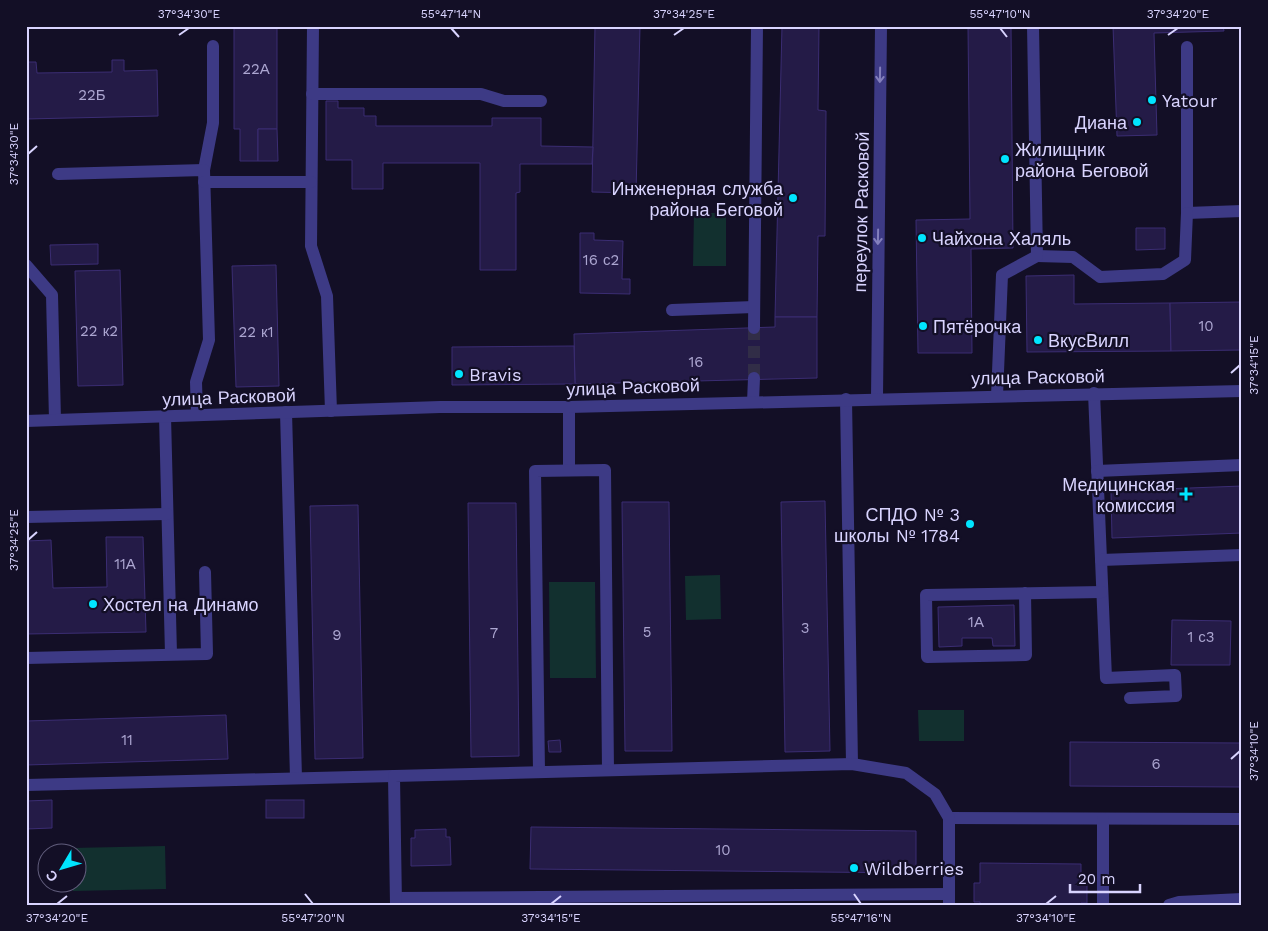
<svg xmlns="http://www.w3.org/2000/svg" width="1268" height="931" font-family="'Work Sans',sans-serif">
	<rect width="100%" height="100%" fill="#130f26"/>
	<g fill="#12302f">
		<polygon points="694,213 726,213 726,266 693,266"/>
		<polygon points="720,575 721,619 686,620 685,576"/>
		<polygon points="549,582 595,582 596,678 550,678"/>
		<polygon points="918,710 964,710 964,741 919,741"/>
		<polygon points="165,846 166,889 73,891 73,884 78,884 78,854 72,853 72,848"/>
	</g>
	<g fill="#241b47" stroke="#3b2d73">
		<polygon points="234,26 277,26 277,129 258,129 258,161 240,161 240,129 234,129"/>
		<polygon points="595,26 640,26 636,193 592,192"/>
		<polygon points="782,26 819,26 818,110 826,111 825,236 818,236 817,317 775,317"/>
		<polygon points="968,26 1011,26 1013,248 971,249 972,353 918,353 916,220 970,219"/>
		<polygon points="1113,26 1223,26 1224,31 1154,33 1157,135 1117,136"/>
		<polygon points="112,60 124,60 124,71 157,70 158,116 26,119 26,62 36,62 37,73 112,72"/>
		<polygon points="326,101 338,101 338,108 364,108 364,116 376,116 376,126 492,126 492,118 541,118 541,146 593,147 592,164 520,164 520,192 516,193 516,270 480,270 480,163 383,163 383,189 352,189 352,160 326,160"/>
		<polygon points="258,129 277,129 278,161 258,161"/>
		<polygon points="1136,228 1165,228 1165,249 1136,250"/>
		<polygon points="580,233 594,233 594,240 623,241 622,279 630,279 630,294 580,293"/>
		<polygon points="98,244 98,264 51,265 50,245"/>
		<polygon points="276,265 279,386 236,387 232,266"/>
		<polygon points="120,270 123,385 78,386 75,271"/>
		<polygon points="1074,275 1074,304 1170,303 1171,351 1027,352 1026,276"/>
		<polygon points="1242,302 1242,350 1171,351 1170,303"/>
		<polygon points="775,317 817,317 817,378 575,384 574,334 775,327"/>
		<polygon points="574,346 575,384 452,385 452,347"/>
		<polygon points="1242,486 1242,533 1112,538 1111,491"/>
		<polygon points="825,501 830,751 785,752 781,502"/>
		<polygon points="622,502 669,502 672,751 625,751"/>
		<polygon points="468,503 516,503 519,756 471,757"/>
		<polygon points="358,505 363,758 315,759 310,506"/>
		<polygon points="106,537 143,537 146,632 26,634 26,541 51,540 53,588 107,587"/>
		<polygon points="1014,605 1015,646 993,646 992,638 962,638 962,646 939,647 938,607"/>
		<polygon points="1172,620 1231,621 1230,665 1171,665"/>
		<polygon points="226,715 228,759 26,765 26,721"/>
		<polygon points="560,740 561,752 549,752 548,741"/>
		<polygon points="1070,742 1242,743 1242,787 1070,786"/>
		<polygon points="52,800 52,828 26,829 26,801"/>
		<rect x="266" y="800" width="38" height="18"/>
		<polygon points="531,827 916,831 916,873 530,869"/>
		<polygon points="446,829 446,837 450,837 451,865 411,866 411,838 415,838 415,830"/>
		<polygon points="980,863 1081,864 1081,883 1087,883 1087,903 1081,903 1081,905 980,905 980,902 974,902 974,883 980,883"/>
	</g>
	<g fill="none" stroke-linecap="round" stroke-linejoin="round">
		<polyline stroke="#312d47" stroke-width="12" stroke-dasharray="12 6" stroke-linecap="butt" points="754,328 754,378"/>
		<g stroke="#3d3a85" stroke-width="12">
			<polyline points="313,26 311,246 327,296 331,411"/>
			<polyline points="1187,47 1187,213 1242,211"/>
			<polyline points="312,94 481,94 504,101 541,101"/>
			<polyline points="204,170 213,123 213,46"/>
			<polyline points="58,174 204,170 209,340 196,382 197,415"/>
			<polyline points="204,182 311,182"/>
			<polyline points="1037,256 1073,257 1100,277 1163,274 1185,260 1187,213"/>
			<polyline points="26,265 52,295 55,420"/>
			<polyline points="672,310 754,307"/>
			<polyline points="754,328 757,26"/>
			<polyline points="1094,393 1106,678 1175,675 1176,696 1130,698"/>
			<polyline points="997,396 1002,275 1037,256 1033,26"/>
			<polyline points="877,398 881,26"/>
			<polyline points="846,399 852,764"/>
			<polyline points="753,402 754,378"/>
			<polyline points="569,407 569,470"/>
			<polyline points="286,412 296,778"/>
			<polyline points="165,416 171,654"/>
			<polyline points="26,421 440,407 569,407 1242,391"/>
			<polyline points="1097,471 1242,465"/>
			<polyline points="26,517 167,514"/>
			<polyline points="1101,560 1242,555"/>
			<polyline points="1025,593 1026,655 927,657 926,595 1102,592"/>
			<polyline points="26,658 207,654 205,572"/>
			<polyline points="539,772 535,471 605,470 608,770"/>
			<polyline points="26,785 394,776"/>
			<polyline points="949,818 1242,819"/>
			<polyline points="1103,819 1103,905"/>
			<polyline points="396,898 949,894"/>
			<polyline points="396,905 394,776 852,764 906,773 935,794 949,818 949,905"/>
			<polyline points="1169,905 1179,902 1242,899"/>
		</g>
	</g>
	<defs><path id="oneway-shaft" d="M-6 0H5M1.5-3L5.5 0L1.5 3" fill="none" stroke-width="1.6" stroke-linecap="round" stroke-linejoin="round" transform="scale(1.25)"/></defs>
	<g stroke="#837fbc">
		<use href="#oneway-shaft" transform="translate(880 75) rotate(91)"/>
		<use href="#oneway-shaft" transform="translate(878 237) rotate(91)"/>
	</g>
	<path fill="none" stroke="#d9d4ff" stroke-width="2" d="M451 28 459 37M1000 28 1007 37M179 35 189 28M674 35 684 28M1168 35 1178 28M28 154 37 146M1231 373 1240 365M28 540 37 532M1231 759 1240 751M305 894 313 904M854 894 861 904M57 904 67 896M551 904 561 896M1046 904 1056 896"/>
	<g fill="#00e5ff" stroke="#130f26" stroke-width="2">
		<circle cx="1152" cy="100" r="5"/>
		<circle cx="1137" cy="122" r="5"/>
		<circle cx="1005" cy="159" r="5"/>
		<circle cx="793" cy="198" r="5"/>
		<circle cx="922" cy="238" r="5"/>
		<circle cx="923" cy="326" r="5"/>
		<circle cx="1038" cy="340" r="5"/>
		<circle cx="459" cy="374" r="5"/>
		<path d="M1183.5 486.5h5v5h5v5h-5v5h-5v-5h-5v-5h5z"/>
		<circle cx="970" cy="524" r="5"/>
		<circle cx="93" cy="604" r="5"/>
		<circle cx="854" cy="868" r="5"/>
	</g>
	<g text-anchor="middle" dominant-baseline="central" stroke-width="4.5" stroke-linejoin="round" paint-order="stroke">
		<g font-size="15" fill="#aca6d1">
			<text x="256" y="69">22А</text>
			<text x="92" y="95">22Б</text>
			<text x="601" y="260">16 с2</text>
			<text x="1206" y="326">10</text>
			<text x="99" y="331">22 к2</text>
			<text x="256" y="332">22 к1</text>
			<text x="696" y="362">16</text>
			<text x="125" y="564">11А</text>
			<text x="976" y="622">1А</text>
			<text x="805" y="628">3</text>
			<text x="647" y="632">5</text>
			<text x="494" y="633">7</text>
			<text x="337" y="635">9</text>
			<text x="1201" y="637">1 с3</text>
			<text x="127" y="740">11</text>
			<text x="1156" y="764">6</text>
			<text x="723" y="850">10</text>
		</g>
		<g font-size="18" fill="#d9d4ff" stroke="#130f26" text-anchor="start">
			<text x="1162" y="100">Yatour</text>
			<text x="1127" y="122" text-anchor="end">Диана</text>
			<text x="1015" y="149">Жилищник<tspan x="1015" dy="21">района Беговой</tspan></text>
			<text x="783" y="188" text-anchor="end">Инженерная служба<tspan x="783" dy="21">района Беговой</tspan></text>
			<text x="932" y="238">Чайхона Халяль</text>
			<text x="933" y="326">Пятёрочка</text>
			<text x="1048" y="340">ВкусВилл</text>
			<text x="469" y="374">Bravis</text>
			<text x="1175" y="484" text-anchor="end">Медицинская<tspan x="1175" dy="21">комиссия</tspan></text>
			<text x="960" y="514" text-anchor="end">СПДО № 3<tspan x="960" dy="21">школы № 1784</tspan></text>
			<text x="103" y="604">Хостел на Динамо</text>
			<text x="864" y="868">Wildberries</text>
		</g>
		<g font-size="18" fill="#d9d4ff" stroke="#130f26">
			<text transform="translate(861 212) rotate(-89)">переулок Расковой</text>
			<text transform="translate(1038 377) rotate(-1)">улица Расковой</text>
			<text transform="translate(633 387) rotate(-2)">улица Расковой</text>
			<text transform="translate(229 397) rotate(-2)">улица Расковой</text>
		</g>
	</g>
	<rect width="1268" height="931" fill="none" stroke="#130f26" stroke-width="55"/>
	<g transform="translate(62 868) rotate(232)"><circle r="24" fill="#130f26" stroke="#625e7d"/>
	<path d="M0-4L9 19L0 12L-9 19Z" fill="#00e5ff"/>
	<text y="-8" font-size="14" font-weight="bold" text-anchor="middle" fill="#d9d4ff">С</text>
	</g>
	<path d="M1070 884v8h70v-8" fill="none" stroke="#d9d4ff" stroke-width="2.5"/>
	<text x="1078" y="884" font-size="15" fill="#d9d4ff" stroke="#130f26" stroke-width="4" paint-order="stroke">20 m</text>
	<rect x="28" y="28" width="1212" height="876" fill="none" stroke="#d9d4ff" stroke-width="2"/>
	<g font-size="12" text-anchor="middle" fill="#d9d4ff">
		<text x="189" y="18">37°34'30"E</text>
		<text x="451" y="18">55°47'14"N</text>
		<text x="684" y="18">37°34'25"E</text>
		<text x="1000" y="18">55°47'10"N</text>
		<text x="1178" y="18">37°34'20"E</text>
		<text transform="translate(14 154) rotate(-90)" y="4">37°34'30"E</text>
		<text transform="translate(1254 365) rotate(-90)" y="4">37°34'15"E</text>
		<text transform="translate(14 540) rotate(-90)" y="4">37°34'25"E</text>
		<text transform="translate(1254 751) rotate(-90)" y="4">37°34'10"E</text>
		<text x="57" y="922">37°34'20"E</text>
		<text x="313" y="922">55°47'20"N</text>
		<text x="551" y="922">37°34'15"E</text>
		<text x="861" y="922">55°47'16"N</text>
		<text x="1046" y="922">37°34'10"E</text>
	</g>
</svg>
